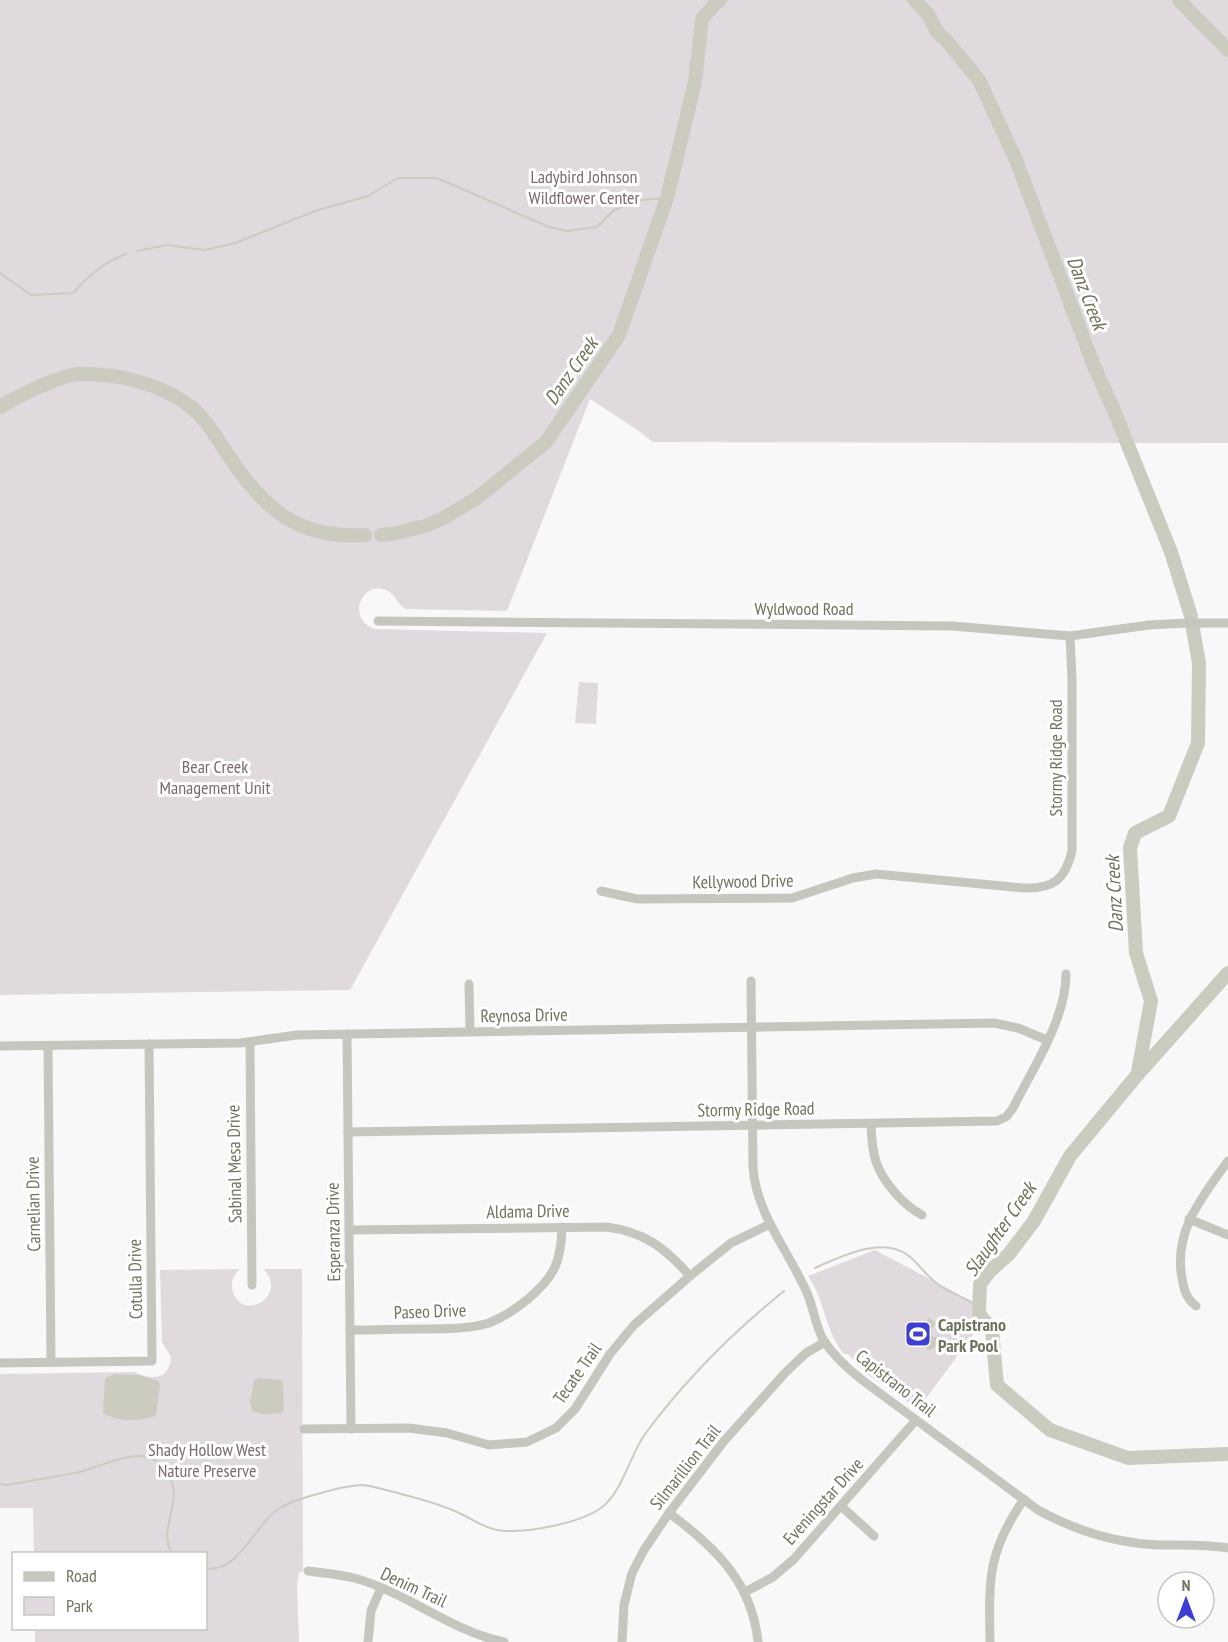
<svg xmlns="http://www.w3.org/2000/svg" width="1228" height="1642" font-family="'PT Sans Narrow',sans-serif">
	<rect width="100%" height="100%" fill="#f9f8f9"/>
	<g fill="#e0d9de">
		<path d="M0 0H1228V443L653 442 636 429 590 399 507 611 406 609C397 605 396 594 386 590 361 580 346 620 375 629L547 633 350 990 0 995Z"/>
		<polygon points="579,682 598,683 596,724 575,723"/>
		<path d="M875 1250 977 1304 981 1324 918 1409 866 1373 848 1354H844C824 1330 825 1299 808 1276Z"/>
		<path d="M240 1269C228 1280 230 1295 242 1304 264 1312 282 1286 263 1269H302L303 1571 299 1573 297 1585 299 1642H35V1629L206 1628V1554L34 1553 33 1508H0V1374L135 1372C151 1381 170 1379 171 1357L162 1342 160 1270Z"/>
	</g>
	<g fill="#cbcbbf">
		<path d="M929 1318 937 1323 928 1332 922 1330V1333L938 1338 935 1348 928 1350 923 1344H912L909 1339 911 1329C920 1329 923 1325 929 1318Z"/>
		<path d="M114 1374 139 1375 158 1381 160 1384 156 1415C143 1422 115 1422 103 1413L105 1379Z"/>
		<polygon points="258,1378 280,1380 283,1382 284,1409 282,1413 262,1414 252,1411 250,1403 254,1380"/>
	</g>
	<g fill="none" stroke-linecap="round" stroke-linejoin="round">
		<g stroke="#cbcbbf" stroke-width="2">
			<polyline points="137,251 167,245 205,250 235,243 318,210 368,196 398,178 437,178 549,227 567,231 597,227 614,210 641,200 667,198"/>
			<path d="M0 273 31 295 73 293C87 277 106 261 126 254"/>
			<path d="M815 1268C840 1257 882 1235 909 1256 919 1264 927 1277 939 1285 952 1295 968 1297 979 1309"/>
			<path d="M0 1484 7 1485C30 1481 53 1477 75 1473 95 1469 127 1452 147 1457 161 1460 172 1476 174 1491 175 1512 160 1533 172 1554"/>
			<path d="M206 1568C238 1575 256 1522 280 1508 297 1498 318 1494 336 1489 345 1487 354 1485 363 1485 373 1486 384 1490 394 1492 416 1498 439 1503 459 1513 475 1520 486 1530 505 1531 531 1532 580 1523 601 1508 622 1493 630 1455 645 1434 685 1380 732 1333 784 1291"/>
		</g>
		<g stroke="#cbcbbf" stroke-width="14">
			<polyline points="914,0 928,14 937,32 945,39 979,80 1016,160 1094,366 1113,408 1171,552 1191,616"/>
			<polyline points="1179,0 1228,50"/>
			<path d="M0 407C18 396 60 375 80 374 117 373 163 384 192 408 207 420 217 439 228 455 264 509 297 539 365 535"/>
			<polyline points="381,535 392,534 425,526 444,518 477,498 546,442 619,335 667,198 695,82 702,19 715,4 720,0"/>
			<polyline points="1228,973 1138,1074 1070,1156 1034,1221 1009,1254 990,1271 980,1284 979,1314 992,1330 997,1385 1050,1430 1128,1458 1228,1454"/>
			<polyline points="1138,1072 1151,1001 1136,953 1130,848 1135,833 1169,816 1198,743 1199,663 1193,629"/>
		</g>
		<g stroke="#c5c7bf" stroke-width="9">
			<polyline points="378,621 952,626 1070,636 1149,625 1187,623 1228,623"/>
			<path d="M601 891 637 899 792 898 853 878 876 874 1024 888C1053 889 1065 880 1072 851V679L1070 636"/>
			<path d="M751 981 753 1167C756 1214 789 1251 807 1293 814 1308 815 1326 824 1341 834 1356 848 1369 862 1380L1038 1510C1076 1531 1114 1543 1158 1545 1182 1545 1205 1544 1228 1548"/>
			<polyline points="469,984 470,1032"/>
			<polyline points="347,1034 351,1429"/>
			<polyline points="250,1042 252,1285"/>
			<polyline points="0,1046 240,1043 297,1035 994,1023 1018,1028 1047,1040"/>
			<polyline points="48,1046 51,1362"/>
			<path d="M871 1124C872 1155 875 1170 896 1194 905 1204 911 1209 922 1215"/>
			<path d="M348 1132 997 1121 1006 1117 1013 1108C1033 1068 1066 1019 1066 974"/>
			<polyline points="1189,1219 1228,1235"/>
			<path d="M349 1230 607 1227C645 1232 665 1248 690 1276"/>
			<path d="M1196 1306C1186 1298 1184 1290 1182 1278 1173 1231 1203 1196 1228 1161"/>
			<path d="M350 1330C375 1330 399 1329 424 1329 446 1329 468 1329 489 1323 504 1317 516 1309 528 1299 555 1276 561 1262 562 1227"/>
			<polyline points="0,1363 152,1361 149,1044"/>
			<polyline points="304,1429 409,1428 447,1433 489,1445 527,1442 556,1428 575,1409 610,1354 634,1325 690,1276 731,1243 770,1224"/>
			<polyline points="841,1506 874,1536"/>
			<path d="M669 1513C715 1547 752 1582 758 1642"/>
			<path d="M308 1571C323 1573 339 1574 354 1578 407 1592 450 1631 504 1642"/>
			<polyline points="745,1592 773,1577 794,1559 916,1420"/>
			<polyline points="368,1642 371,1611 381,1588"/>
			<polyline points="622,1642 624,1605 632,1573 644,1550 669,1513 724,1441 785,1373 806,1353 825,1342"/>
			<path d="M990 1642C989 1579 987 1553 1024 1499"/>
		</g>
	</g>
	<defs>
		<symbol id="stadium-square" viewBox="-11 -11 22 22"><rect x="-9" y="-9" width="18" height="18" rx="4" fill="#3e3ed3" stroke="#fff"/><path d="M0-5a6.5 5 0 1 0 0 10a6.5 5 0 1 0 0-10ZM-3.5-1.8h7v3.6h-7Z" fill="#fff"/></symbol>
	</defs>
	<g fill-rule="evenodd">
		<use href="#stadium-square" x="903" y="1319" width="30" height="30"/>
	</g>
	<g text-anchor="middle" dominant-baseline="central" stroke-width="6" stroke-linejoin="round" paint-order="stroke">
		<g font-size="18" fill="#7d6a72" stroke="#fff">
			<text x="584" y="176">Ladybird Johnson<tspan x="584" dy="21">Wildflower Center</tspan></text>
			<text x="215" y="766">Bear Creek<tspan x="215" dy="21">Management Unit</tspan></text>
			<text x="207" y="1449">Shady Hollow West<tspan x="207" dy="21">Nature Preserve</tspan></text>
		</g>
		<g font-size="18" fill="#6f745e" stroke="#fff">
			<text x="804" y="608">Wyldwood Road</text>
			<text transform="translate(1055 758) rotate(-90)">Stormy Ridge Road</text>
			<text transform="translate(743 881) rotate(-1)">Kellywood Drive</text>
			<text transform="translate(524 1015) rotate(-1)">Reynosa Drive</text>
			<text transform="translate(756 1109) rotate(-1)">Stormy Ridge Road</text>
			<text transform="translate(234 1164) rotate(-91)">Sabinal Mesa Drive</text>
			<text transform="translate(33 1204) rotate(-91)">Carnelian Drive</text>
			<text transform="translate(528 1211) rotate(-1)">Aldama Drive</text>
			<text transform="translate(333 1232) rotate(-91)">Esperanza Drive</text>
			<text transform="translate(135 1279) rotate(-91)">Cotulla Drive</text>
			<text transform="translate(430 1311) rotate(-2)">Paseo Drive</text>
			<text transform="translate(577 1373) rotate(-55)">Tecate Trail</text>
			<text transform="translate(896 1383) rotate(38)">Capistrano Trail</text>
			<text transform="translate(685 1467) rotate(-52)">Silmarillion Trail</text>
			<text transform="translate(823 1501) rotate(-48)">Eveningstar Drive</text>
			<text transform="translate(414 1587) rotate(25)">Denim Trail</text>
		</g>
		<g font-size="18" font-weight="bold" fill="#6f745e" stroke="#fff" text-anchor="start">
			<text x="938" y="1324">Capistrano<tspan x="938" dy="21">Park Pool</tspan></text>
		</g>
		<g font-size="20" font-style="italic" fill="#72725d" stroke="#fff">
			<text transform="translate(1087 293) rotate(69)">Danz Creek</text>
			<text transform="translate(571 371) rotate(-55)">Danz Creek</text>
			<text transform="translate(1114 894) rotate(-93)">Danz Creek</text>
			<text transform="translate(1000 1229) rotate(-55)">Slaughter Creek</text>
		</g>
	</g>
	<rect x="12" y="1552" width="195" height="78" fill="#ffffff" stroke="#c5c7bf" stroke-width="1.5"/>
	<rect x="24" y="1572" width="30" height="9" fill="#c5c7bf" stroke="#c5c7bf" stroke-width="1.5"/>
	<text x="66" y="1582" font-size="18" fill="#6f745e">Road</text>
	<rect x="24" y="1597" width="30" height="18" fill="#e0d9de" stroke="#c5c7bf" stroke-width="1.5"/>
	<text x="66" y="1612" font-size="18" fill="#6f745e">Park</text>
	<g transform="translate(1186 1600)"><circle r="28" fill="#ffffff" stroke="#c5c7bf" stroke-width="1.5"/>
	<path d="M0-4.5L10 22L0 15L-10 22Z" fill="#3e3ed3"/>
	<text y="-9" font-size="16" font-weight="bold" text-anchor="middle" fill="#6f745e">N</text>
	</g>
</svg>
